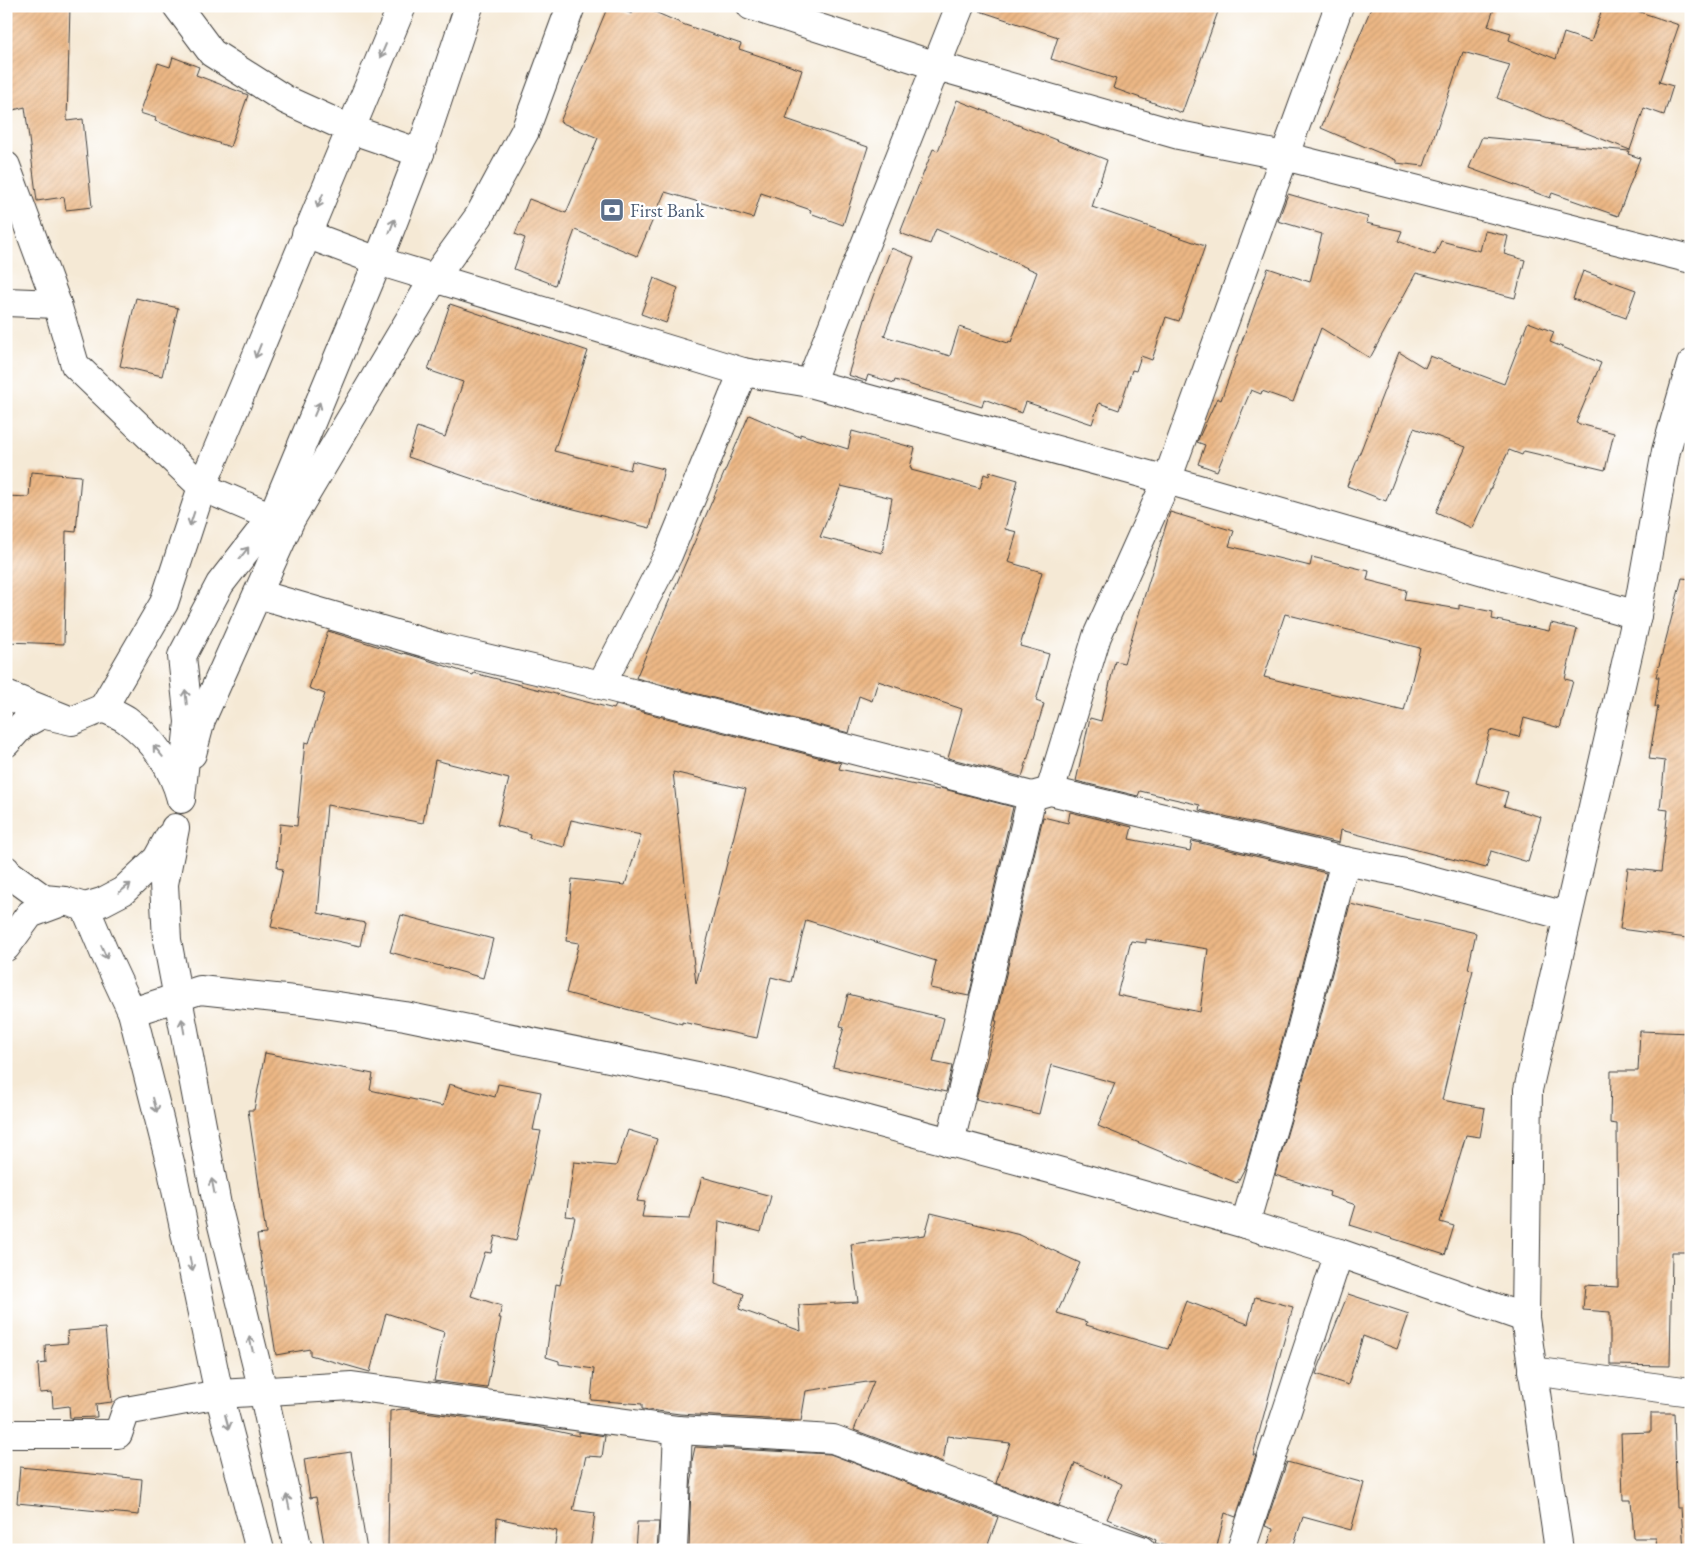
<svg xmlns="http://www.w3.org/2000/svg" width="1697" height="1556" font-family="'EB Garamond',serif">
	<defs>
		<pattern id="building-hatch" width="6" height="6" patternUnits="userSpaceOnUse" patternTransform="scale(1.25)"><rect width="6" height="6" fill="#ecb785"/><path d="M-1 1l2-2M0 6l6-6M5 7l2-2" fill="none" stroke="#ca9d72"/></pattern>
	</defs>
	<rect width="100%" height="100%" fill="#fff"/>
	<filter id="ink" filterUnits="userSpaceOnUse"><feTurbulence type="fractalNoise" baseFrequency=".02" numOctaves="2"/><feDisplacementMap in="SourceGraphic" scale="10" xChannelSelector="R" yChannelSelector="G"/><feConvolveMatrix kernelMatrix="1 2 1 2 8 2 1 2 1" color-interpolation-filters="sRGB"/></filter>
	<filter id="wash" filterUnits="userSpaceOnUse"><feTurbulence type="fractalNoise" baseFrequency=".0096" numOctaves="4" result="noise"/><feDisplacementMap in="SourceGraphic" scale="20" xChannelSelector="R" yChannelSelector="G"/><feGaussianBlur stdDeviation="1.12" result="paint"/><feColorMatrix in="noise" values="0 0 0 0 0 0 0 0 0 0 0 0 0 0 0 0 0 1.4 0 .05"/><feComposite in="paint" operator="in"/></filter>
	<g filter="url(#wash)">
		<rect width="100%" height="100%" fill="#f5e9d5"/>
		<g id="blocks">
			<g fill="url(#building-hatch)" fill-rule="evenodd">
				<polygon points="6,6 70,6 67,121 83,119 92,207 66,210 64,197 37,201 25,107 6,112"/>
				<polygon points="608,6 612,6 632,14 635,6 641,6 685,25 741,44 739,49 802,70 786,119 868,147 843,225 810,213 811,210 761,193 753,218 665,192 637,256 575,230 555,285 514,269 525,238 515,234 529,199 566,213 598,138 560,122"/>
				<polygon points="981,6 1220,6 1182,113 1113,88 1116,79 1051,59 1058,37 980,11"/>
				<polygon points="1372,6 1495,6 1488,26 1511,33 1509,40 1556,59 1564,33 1591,42 1603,6 1622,6 1679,25 1659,82 1673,86 1664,115 1644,108 1630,150 1497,98 1510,65 1463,52 1424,166 1396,163 1396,160 1321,128"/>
				<polygon points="173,57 199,67 196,75 248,95 230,147 155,121 156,118 140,113 158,63 170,67"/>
				<polygon points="957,100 1013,122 1013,123 1107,160 1092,207 1205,246 1179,321 1166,317 1152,360 1141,356 1136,371 1132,370 1119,410 1099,403 1092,424 1026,402 1022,413 984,399 982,407 895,380 894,383 868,375 866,381 848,375 869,307 891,248 914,257 884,336 950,356 959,327 1008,343 1009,341 1011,342 1037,272 936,229 930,244 900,233 933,149 938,151"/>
				<polygon points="1482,137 1629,151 1628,154 1640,158 1618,216 1552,193 1550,198 1469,168"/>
				<polygon points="1288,194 1368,217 1366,223 1402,231 1398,241 1435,255 1441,241 1480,251 1485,231 1508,236 1504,254 1525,260 1515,298 1416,273 1370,358 1321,328 1293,402 1262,391 1261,394 1251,390 1217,471 1198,464 1205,445 1197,442 1217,398 1221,400 1268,268 1310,282 1322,234 1278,221"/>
				<polygon points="1583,271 1636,290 1626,318 1573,299"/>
				<polygon points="654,278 678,288 666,323 641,314"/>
				<polygon points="136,298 178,308 162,376 120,366"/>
				<polygon points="450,304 588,351 554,451 630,470 632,461 664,469 650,528 526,497 408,457 417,427 445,437 463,382 428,370"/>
				<polygon points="1528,322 1554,332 1550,342 1601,363 1576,423 1614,433 1605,470 1524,451 1522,455 1509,450 1472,528 1436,512 1466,447 1414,428 1386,501 1347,486 1399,352 1425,368 1430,356 1504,384"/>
				<path d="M749 415 800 437V434L848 449 852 431 915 448 910 467 912 468 911 470 980 488 984 474 989 476 990 472 1018 480 1005 529 1017 532 1008 562 1042 572 1020 646 1049 654 1036 701 1044 704 1022 777 948 758 962 709 878 681 872 701 859 696 849 733 636 678ZM841 486 892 498 882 553 820 537Z"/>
				<polygon points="31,472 81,476 76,532 66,531 64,644 6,642 6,496 29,497"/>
				<path d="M1170 512 1234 531 1229 546 1310 566 1312 557 1369 571 1367 580 1406 590 1404 600 1459 609V605L1493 612 1492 619 1549 631 1551 623 1577 629 1565 679 1573 681 1560 728 1524 718 1519 737 1490 730 1476 783 1508 792 1504 806 1541 817 1528 862 1491 851 1486 868 1341 830 1339 843 1199 810 1200 805 1140 791 1138 796 1076 781 1090 718 1101 721 1115 661 1124 663ZM1285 614 1420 648 1404 711 1264 677Z"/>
				<polygon points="1682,578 1691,579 1691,836 1685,891 1691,892 1691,905 1687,938 1620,929 1628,868 1661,872 1668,810 1660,809 1665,761 1649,759 1658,707 1655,707 1659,677 1656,677"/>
				<path d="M328 631 403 654 404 653 421 658 473 675 474 673 614 709 616 705 841 763 839 769 939 790 940 788 1013 807 969 996 930 988 936 961 806 920 791 982 771 977 757 1038 682 1022V1024L566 993 579 943 566 941 572 879 625 885 641 835 571 820 564 847 529 838 530 834 497 825 509 779 435 760 423 823 327 805 318 913 365 923 360 946 271 927 283 869 277 868 280 824 297 826 305 742 309 743 325 694 309 688ZM673 772 746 789 696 984Z"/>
				<path d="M1070 812 1132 827 1129 839 1190 851 1192 841 1326 873 1284 1034 1246 1166 1237 1183 1098 1126 1115 1083 1051 1065 1039 1114 976 1099 997 1021H995L1043 817 1068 823ZM1146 939 1208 949 1200 1012 1117 995 1131 941 1146 943Z"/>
				<polygon points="1350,904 1476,933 1468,969 1473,970 1442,1100 1485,1108 1480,1137 1466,1135 1440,1222 1454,1226 1445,1255 1350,1225 1356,1205 1329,1196 1330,1192 1275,1175 1314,1042"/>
				<polygon points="401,915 493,939 483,978 390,952"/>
				<polygon points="848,994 944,1018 933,1062 952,1066 946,1092 833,1067 844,1027 840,1026"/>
				<polygon points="1640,1031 1690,1033 1686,1118 1691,1118 1691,1252 1672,1252 1670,1366 1610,1365 1610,1312 1583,1310 1585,1285 1618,1287 1617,1124 1610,1123 1611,1071 1638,1071"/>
				<polygon points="265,1053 373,1074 370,1090 443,1106 449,1084 495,1097 498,1084 541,1092 533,1130 541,1131 516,1241 495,1236 491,1253 485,1252 471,1296 502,1306 499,1318 501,1318 487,1388 434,1381 444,1332 386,1313 370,1372 310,1355 310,1349 276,1355 257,1235 266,1234 248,1110 254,1110"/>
				<polygon points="628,1130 657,1139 637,1201 645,1202 642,1217 690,1219 702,1177 771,1196 761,1232 719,1221 715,1284 744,1294 739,1309 801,1331 799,1305 858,1302 851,1244 925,1235 931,1213 1020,1235 1080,1263 1057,1313 1087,1322 1086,1325 1168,1349 1186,1301 1248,1324 1255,1297 1293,1307 1253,1455 1256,1455 1236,1517 1225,1513 1216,1550 1182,1550 1155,1543 1156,1540 1146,1535 1107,1519 1122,1484 1075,1463 1059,1506 996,1483 1010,1443 947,1436 943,1463 854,1430 874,1381 806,1391 801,1421 680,1414 642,1409 642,1404 591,1400 594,1369 559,1364 559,1361 546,1357 556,1284 560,1285 575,1217 566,1216 574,1162 616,1166"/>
				<polygon points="1348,1294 1409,1314 1397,1349 1363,1336 1348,1385 1316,1374"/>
				<polygon points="105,1328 112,1402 96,1404 97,1417 70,1418 69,1406 53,1408 52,1392 40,1393 38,1364 46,1363 45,1345 68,1343 67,1331"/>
				<polygon points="402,1409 538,1427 579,1436 579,1432 605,1436 602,1457 586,1456 573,1510 595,1513 590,1550 554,1550 557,1531 497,1518 496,1546 458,1545 458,1547 421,1548 421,1550 388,1550 390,1411"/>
				<polygon points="1651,1413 1674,1413 1677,1508 1681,1508 1684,1550 1657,1550 1656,1538 1634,1538 1631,1500 1623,1500 1621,1433 1651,1432"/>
				<polygon points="695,1447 830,1454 998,1517 986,1550 689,1550 691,1485 693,1473 692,1473 692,1461"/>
				<polygon points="351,1452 367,1550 325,1550 316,1497 310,1498 304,1459"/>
				<polygon points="1287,1462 1364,1483 1351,1530 1303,1517 1292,1550 1266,1550 1273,1529 1265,1526"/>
				<polygon points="20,1467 142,1479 139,1515 17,1503"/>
				<polygon points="637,1522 659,1522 657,1550 635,1550"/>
			</g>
		</g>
	</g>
	<g filter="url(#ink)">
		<use href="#blocks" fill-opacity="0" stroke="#3d3b38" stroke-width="1"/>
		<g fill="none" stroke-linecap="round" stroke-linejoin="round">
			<defs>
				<g id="minor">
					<polyline points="177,6 212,53 286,100 350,129 420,153"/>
					<polyline points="751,6 937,66 1179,135 1284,156 1691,259"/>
					<polyline points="6,166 57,304 75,365 202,487 272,517"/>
					<polyline points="306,234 378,261 743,372 810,383 1167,480 1637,615"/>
					<polyline points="6,302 57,304"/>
					<polyline points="810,383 960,6"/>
					<polyline points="258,594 443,648 601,685 1032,796 1050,791 1345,861 1405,873 1566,916"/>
					<polyline points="601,685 668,555 743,372"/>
					<polyline points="6,695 64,718"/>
					<polyline points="192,754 201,720 291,519 435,277 479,216 525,131 571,6"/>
					<polyline points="1050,791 1097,636 1167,480 1339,6"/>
					<polyline points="132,1012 200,990 304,1001 405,1016 731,1083 1069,1174 1245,1224 1339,1253 1525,1318"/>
					<polyline points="950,1143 1032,796"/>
					<polyline points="1245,1224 1299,1038 1345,861"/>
					<polyline points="1532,1371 1691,1392"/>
					<polyline points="12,1434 118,1434 126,1411 219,1394 352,1386 678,1430 833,1439 1049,1519 1141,1550"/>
					<polyline points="673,1550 678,1430"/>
					<polyline points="1241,1550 1339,1253"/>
					<polyline points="1559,1550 1525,1318 1528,1090 1637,615 1666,451 1691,364"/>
				</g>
				<g id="major">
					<polyline points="103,708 164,603 202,487 402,6"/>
					<path d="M6 743 22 725 42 714 72 721 103 708C111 712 120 715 127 720 153 739 173 768 181 799"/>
					<polyline points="181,798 189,722 182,656 220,584 272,517 378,261 420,153 469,6"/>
					<polyline points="175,828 164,884 167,940 217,1205 263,1391 298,1550"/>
					<polyline points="6,870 8,873 44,899 65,901 85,907 102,902 123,891 157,859 169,837"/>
					<polyline points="85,907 104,952 132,1012 171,1166 219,1394 260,1550"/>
					<polyline points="6,947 30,914 65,901"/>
				</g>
			</defs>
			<use href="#minor" stroke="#3d3b38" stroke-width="30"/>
			<use href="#major" stroke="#3d3b38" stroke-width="30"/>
			<use href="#minor" stroke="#fff" stroke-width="28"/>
			<use href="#major" stroke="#fff" stroke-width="28"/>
		</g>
		<defs><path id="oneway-shaft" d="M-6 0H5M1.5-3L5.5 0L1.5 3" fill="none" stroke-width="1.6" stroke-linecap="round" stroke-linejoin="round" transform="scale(1.25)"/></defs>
		<g stroke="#999">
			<use href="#oneway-shaft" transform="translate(383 51) rotate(113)"/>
			<use href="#oneway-shaft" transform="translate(320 201) rotate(113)"/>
			<use href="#oneway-shaft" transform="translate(392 226) rotate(-69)"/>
			<use href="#oneway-shaft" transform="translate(258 351) rotate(112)"/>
			<use href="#oneway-shaft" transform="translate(317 409) rotate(-67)"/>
			<use href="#oneway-shaft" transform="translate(192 519) rotate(108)"/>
			<use href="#oneway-shaft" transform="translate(244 553) rotate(-52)"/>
			<use href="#oneway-shaft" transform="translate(186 697) rotate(-96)"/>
			<use href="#oneway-shaft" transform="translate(158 751) rotate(-129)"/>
			<use href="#oneway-shaft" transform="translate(125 888) rotate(-38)"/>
			<use href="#oneway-shaft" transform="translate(104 952) rotate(66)"/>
			<use href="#oneway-shaft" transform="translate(183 1026) rotate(-100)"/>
			<use href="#oneway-shaft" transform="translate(155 1105) rotate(75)"/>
			<use href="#oneway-shaft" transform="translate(213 1186) rotate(-101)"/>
			<use href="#oneway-shaft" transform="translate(191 1264) rotate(79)"/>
			<use href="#oneway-shaft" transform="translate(251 1344) rotate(-104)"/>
			<use href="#oneway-shaft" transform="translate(227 1422) rotate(75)"/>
			<use href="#oneway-shaft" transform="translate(288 1502) rotate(-102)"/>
		</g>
	</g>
	<defs>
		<symbol id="bank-square" viewBox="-11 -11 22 22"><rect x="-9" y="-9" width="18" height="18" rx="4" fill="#5c6f8a" stroke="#fff"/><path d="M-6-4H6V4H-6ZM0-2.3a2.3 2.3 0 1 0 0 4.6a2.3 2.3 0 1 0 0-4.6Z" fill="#fff"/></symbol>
	</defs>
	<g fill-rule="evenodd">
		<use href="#bank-square" x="598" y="196" width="28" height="28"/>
	</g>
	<g text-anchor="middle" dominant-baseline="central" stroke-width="5" stroke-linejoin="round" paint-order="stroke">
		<g font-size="19" fill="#4e5e75" stroke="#fff" text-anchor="start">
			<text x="630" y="210">First Bank</text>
		</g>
	</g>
	<rect width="1697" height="1556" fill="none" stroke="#fff" stroke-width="25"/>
</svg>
